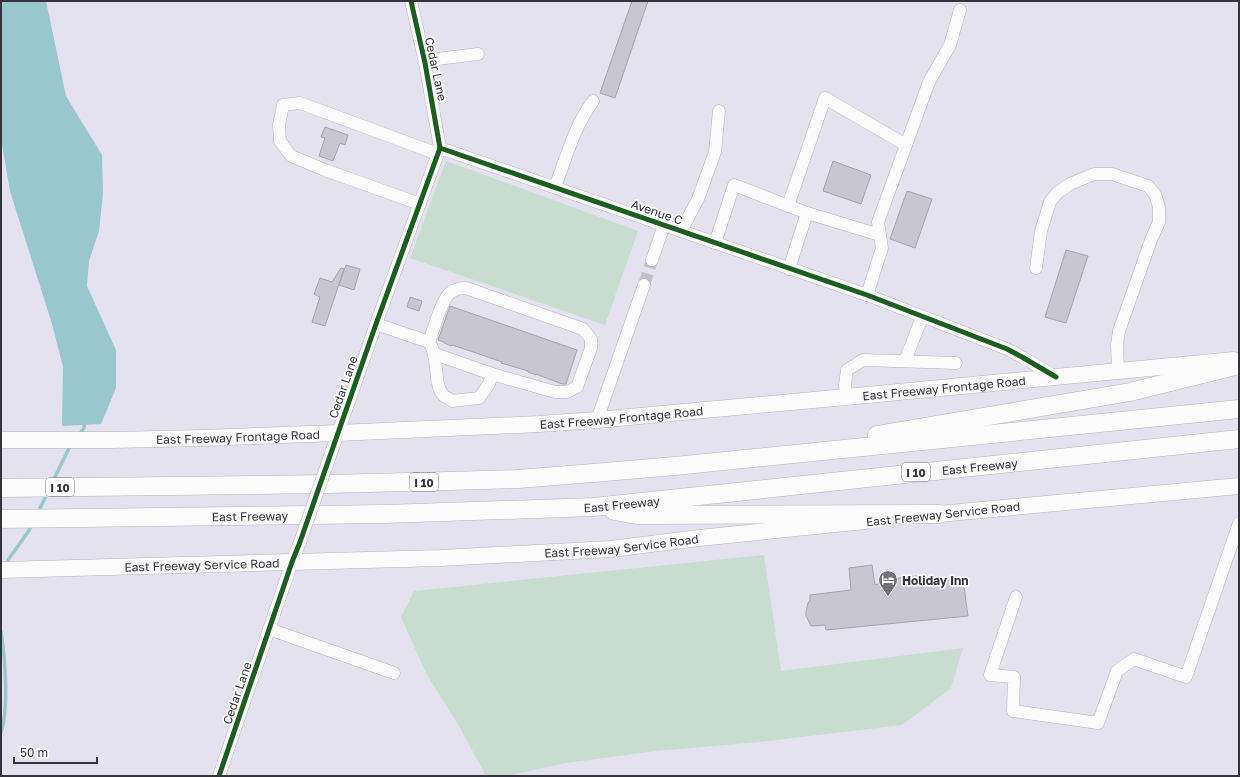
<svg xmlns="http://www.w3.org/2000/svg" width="1240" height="777" font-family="'Golos Text',sans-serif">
	<rect width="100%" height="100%" fill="#e4e2ee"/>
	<g fill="#c8dcd0">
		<polygon points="446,161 638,231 605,325 410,258"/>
		<polygon points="764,555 781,671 963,648 951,688 902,725 759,742 656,751 566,763 507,776 486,776 459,726 426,673 401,617 414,591"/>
	</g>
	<polygon fill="#99c7ce" points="1,1 46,1 66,96 102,155 103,194 99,231 89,261 87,286 116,350 116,388 101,424 62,426 63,367 52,324 10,191 1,139"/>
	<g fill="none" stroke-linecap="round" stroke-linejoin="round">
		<g stroke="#99c7ce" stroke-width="3.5">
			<polyline points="78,436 84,428 85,420"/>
			<polyline points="53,481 70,446"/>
			<polyline points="37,514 48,492"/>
			<polyline points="7,565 8,560 28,532 32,524"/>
			<path d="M1 632C5 656 9 709 1 732"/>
		</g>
	</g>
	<g fill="#c8c6d0" stroke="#a5a3ad">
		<polygon points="632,1 648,1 615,98 600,93"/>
		<polygon points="325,127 348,135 345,145 340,143 333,161 319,156 325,138 321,137"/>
		<polygon points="833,161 871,175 861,204 823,191"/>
		<polygon points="907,191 932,199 915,248 890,239"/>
		<polygon points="1066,250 1088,256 1066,323 1045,317"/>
		<polygon points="346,265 360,269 354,290 339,285"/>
		<polygon points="341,268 344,269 325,326 312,322 320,297 314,294 320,278 332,282"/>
		<polygon points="410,297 422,301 419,311 407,307"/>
		<polygon points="450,306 577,350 566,384 562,384 536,374 536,375 528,372 528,371 501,363 502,362 476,353 452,345 451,346 444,343 444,342 438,340"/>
		<polygon points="872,565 875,585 892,579 916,576 936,578 938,581 963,579 968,616 826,630 825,625 811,626 806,616 806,611 808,603 810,600 810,595 851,590 849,568"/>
	</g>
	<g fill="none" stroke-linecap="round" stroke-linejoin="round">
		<polyline stroke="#c1bfcb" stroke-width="12" stroke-dasharray="12 6" stroke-linecap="butt" points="644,285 652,260"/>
		<defs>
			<g id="minor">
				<polyline points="425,63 437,59 478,54"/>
				<polyline points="440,148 867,295 1007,349 1022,357 1056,377"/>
				<path d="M555 187C566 158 574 127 593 101"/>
				<polyline points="420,204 325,170 291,156 280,141 279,125 283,105 300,103 438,154"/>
				<polyline points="788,206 825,98 906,145"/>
				<polyline points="681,231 698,199 715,152 719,111"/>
				<polyline points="715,243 734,185 807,213"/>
				<polyline points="652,260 664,225"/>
				<polyline points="1036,268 1041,231 1050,202 1057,193 1070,184 1094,174 1112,174 1148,186 1155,194 1159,207 1159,222 1151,240 1119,331 1117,345 1118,371"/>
				<polyline points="789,269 807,213 880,235"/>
				<polyline points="867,295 882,248 878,222 929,82 950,45 960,10"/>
				<path d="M376 324 429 342C440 357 432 383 444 396 447 398 450 399 452 401L479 398 489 384 492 374 435 354"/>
				<path d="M429 342C433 331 442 298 451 292 456 289 461 288 466 288L583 329 591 339V348L577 387 567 392H555L492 374"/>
				<polyline points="905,361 922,317"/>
				<polyline points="846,397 845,385 847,370 863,360 956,363"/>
				<polyline points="597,420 644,285"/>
				<polyline points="330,456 376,324 440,148 425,63 411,1"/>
				<polyline points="1016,597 990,675 1014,677 1013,711 1098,723 1117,671 1134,659 1186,677 1239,523"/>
				<polyline points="269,629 394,673"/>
				<polyline points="219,776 292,562 300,542"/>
			</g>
			<g id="major">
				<path id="s1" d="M1 440H112L203 438 338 433 539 424 597 420 846 397 1234 360"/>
				<polyline points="928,515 1239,486"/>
				<path id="s2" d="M1 570 441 558 611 549 699 538 865 521"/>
			</g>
			<g id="highway">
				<polyline points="877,435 1130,392 1239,365"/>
				<polyline points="1,488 328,484 448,481 518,479 593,473 675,466 1239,409"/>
				<polyline points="614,511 637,515 940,514"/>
				<path id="s3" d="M1 519 385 514 594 507 1239 439"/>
			</g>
		</defs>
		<use href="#minor" stroke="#b4b2bb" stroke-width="13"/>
		<use href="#major" stroke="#b4b2bb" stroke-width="17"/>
		<use href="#highway" stroke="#b4b2bb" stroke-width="19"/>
		<use href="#minor" stroke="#fbfbfc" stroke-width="12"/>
		<use href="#major" stroke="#fbfbfc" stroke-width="16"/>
		<use href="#highway" stroke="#fbfbfc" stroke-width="18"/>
		<defs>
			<polyline id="minor-bridge" points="300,542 330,456"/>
		</defs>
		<use href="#minor-bridge" stroke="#b4b2bb" stroke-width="13" stroke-linecap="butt"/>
		<use href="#minor-bridge" stroke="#fbfbfc" stroke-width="12"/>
		<defs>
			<g id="cycleway">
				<polyline points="440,148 867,295 1007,349 1022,357 1056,377"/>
				<polyline points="219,776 292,562 300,542 376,324 440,148 425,63 411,1"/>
			</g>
		</defs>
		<use href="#cycleway" stroke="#fff" stroke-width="8"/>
		<use href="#cycleway" stroke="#1b5e20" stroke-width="5"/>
	</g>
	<defs>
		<symbol id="hotel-pin" viewBox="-11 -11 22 30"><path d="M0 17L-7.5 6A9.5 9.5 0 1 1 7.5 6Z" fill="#72717b" stroke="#fff"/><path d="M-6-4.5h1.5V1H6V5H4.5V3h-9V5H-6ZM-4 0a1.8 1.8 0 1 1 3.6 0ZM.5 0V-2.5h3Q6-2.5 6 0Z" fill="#fff"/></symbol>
	</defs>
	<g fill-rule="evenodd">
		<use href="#hotel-pin" x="877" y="569" width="22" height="30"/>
	</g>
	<g text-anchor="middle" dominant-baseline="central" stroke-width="3.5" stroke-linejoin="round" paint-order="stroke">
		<g fill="#fff" stroke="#727177" stroke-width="1">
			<rect x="902" y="463" width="28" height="18" rx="3"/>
			<rect x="410" y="473" width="28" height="18" rx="3"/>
			<rect x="46" y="478" width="28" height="18" rx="3"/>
		</g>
		<g font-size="11" font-weight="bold" fill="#35343d">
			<text x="916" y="472">I 10</text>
			<text x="424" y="482">I 10</text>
			<text x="60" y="487">I 10</text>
		</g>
		<g font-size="12" fill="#35343d" stroke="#fff">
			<text transform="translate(436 69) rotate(78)">Cedar Lane</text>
			<text transform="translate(657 212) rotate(19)">Avenue C</text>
			<text transform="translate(343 387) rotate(-71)">Cedar Lane</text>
			<text stroke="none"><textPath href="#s1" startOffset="945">East Freeway Frontage Road</textPath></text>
			<text stroke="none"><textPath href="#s1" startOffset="621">East Freeway Frontage Road</textPath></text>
			<text stroke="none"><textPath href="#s1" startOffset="237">East Freeway Frontage Road</textPath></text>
			<text stroke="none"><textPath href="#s3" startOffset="981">East Freeway</textPath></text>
			<text stroke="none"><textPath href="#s3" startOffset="621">East Freeway</textPath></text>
			<text transform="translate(943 514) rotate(-6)">East Freeway Service Road</text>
			<text stroke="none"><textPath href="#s3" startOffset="249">East Freeway</textPath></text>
			<text stroke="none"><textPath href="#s2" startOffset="621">East Freeway Service Road</textPath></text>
			<text stroke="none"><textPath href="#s2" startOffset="201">East Freeway Service Road</textPath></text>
			<text transform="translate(237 693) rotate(-71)">Cedar Lane</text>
		</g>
		<g font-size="12" font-weight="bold" fill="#35343d" stroke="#fff" text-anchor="start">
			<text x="902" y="580">Holiday Inn</text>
		</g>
	</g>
	<rect width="1240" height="777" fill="none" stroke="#35343d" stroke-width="4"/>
	<path d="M14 757v6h83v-6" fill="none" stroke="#35343d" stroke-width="2"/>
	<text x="20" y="757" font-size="12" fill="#35343d" stroke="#ffffff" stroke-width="3" paint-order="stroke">50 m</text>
</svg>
